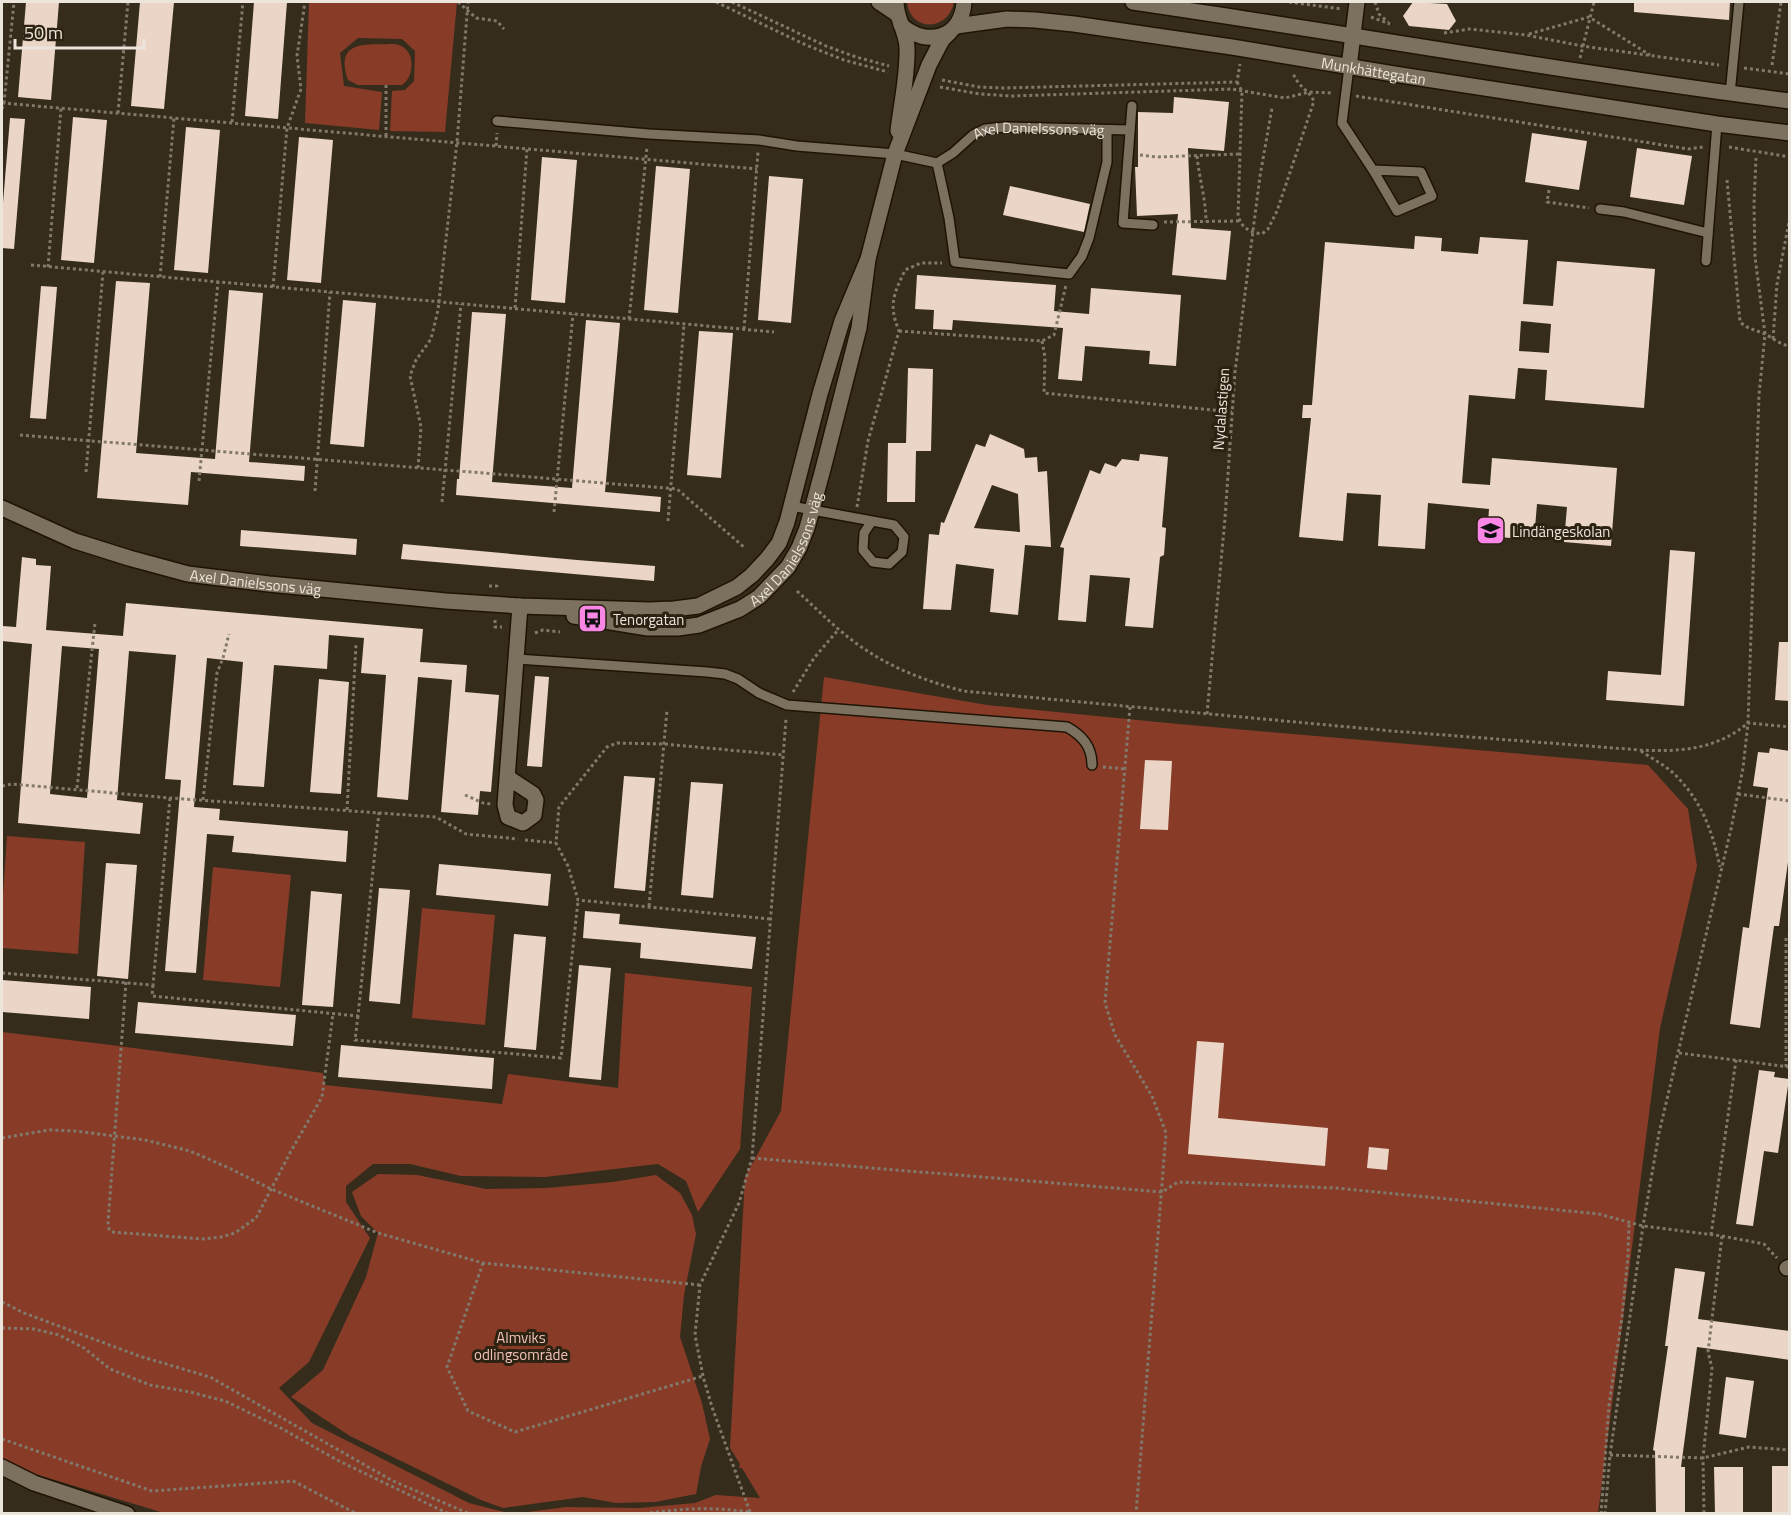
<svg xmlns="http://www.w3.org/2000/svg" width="1791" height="1515" font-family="'Titillium Web',sans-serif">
	<rect width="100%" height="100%" fill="#362c1c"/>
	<g fill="#883c28">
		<polygon points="309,2 457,2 445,132 390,131 392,91 405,90 414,81 415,51 402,39 358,38 340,53 344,86 382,92 379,130 305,123"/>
		<path d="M907 2H954C948 32 910 32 907 2Z"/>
		<path d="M394 44C416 46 416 76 402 85H358L348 80C334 39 367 45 394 44Z"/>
		<polygon points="824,677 987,705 1178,724 1648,765 1688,809 1697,866 1660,1028 1598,1513 513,1514 566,1507 639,1508 695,1503 716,1495 760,1498 742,1468 739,1468 740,1464 730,1448 745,1177 781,1111"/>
		<polygon points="7,836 85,842 78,954 2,948 2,909"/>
		<polygon points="213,867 291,875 280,987 203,980"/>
		<polygon points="422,908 495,915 485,1025 412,1018"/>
		<polygon points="625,973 752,987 740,1149 698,1212 686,1181 658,1164 545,1177 461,1176 410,1164 373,1164 346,1186 346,1202 370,1238 309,1362 279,1388 312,1423 469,1503 508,1513 164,1513 35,1474 2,1459 2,1032 111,1045 323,1073 325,1085 502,1104 508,1074 618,1088"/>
		<polygon points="378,1174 417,1175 486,1189 546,1188 613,1182 656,1175 680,1193 692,1215 696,1234 684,1295 680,1337 702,1403 710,1439 701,1467 696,1494 655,1502 616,1503 583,1497 503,1508 481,1500 350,1436 291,1397 323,1370 366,1277 378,1233 361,1216 352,1192"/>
	</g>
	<g fill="#ead5c6" fill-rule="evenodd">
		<polygon points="26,2 59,2 51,100 18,97"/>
		<polygon points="140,2 174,2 164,109 131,106"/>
		<polygon points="254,2 287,2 278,119 245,116"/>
		<polygon points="1413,2 1447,4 1456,21 1449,30 1409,26 1403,16"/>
		<polygon points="1634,2 1730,2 1729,20 1634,12"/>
		<polygon points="1174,97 1229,102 1224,151 1188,148 1191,228 1231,231 1226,280 1172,275 1178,214 1137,216 1135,167 1138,167 1138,112 1173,113"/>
		<polygon points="73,117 107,120 94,263 61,260"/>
		<polygon points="10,118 25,119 14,249 2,248 2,215"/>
		<polygon points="186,127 220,130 208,273 174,270"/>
		<polygon points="1532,133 1587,141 1579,190 1525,182"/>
		<polygon points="299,137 333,140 321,283 287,280"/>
		<polygon points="1637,148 1692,156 1684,205 1630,197"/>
		<polygon points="542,157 577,160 565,303 531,300"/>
		<polygon points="656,166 690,169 678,313 644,310"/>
		<polygon points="769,176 803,179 791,323 758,320"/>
		<polygon points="1010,186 1090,204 1084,232 1003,215"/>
		<path d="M1415 236 1442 238 1441 251 1478 254 1480 237 1528 240 1523 304 1553 306 1557 261 1655 269 1644 408 1545 400 1547 370 1518 368 1515 399 1469 395 1462 483 1490 485 1492 458 1617 468 1611 546 1564 542 1567 507 1537 504 1534 540 1487 536 1489 509 1428 503 1425 549 1378 546 1381 495 1347 493 1343 541 1299 537 1311 418H1302L1303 405H1312L1325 242 1414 249ZM1521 321 1551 324 1549 353 1519 351Z"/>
		<polygon points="917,275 1056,285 1054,311 1089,314 1091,288 1181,295 1176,366 1149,364 1150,351 1085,346 1082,381 1058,379 1063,328 953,320 952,330 933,329 934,310 915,309"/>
		<polygon points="116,281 150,283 136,453 215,459 229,290 263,293 249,462 305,466 304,481 191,472 188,505 97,498"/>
		<polygon points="41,286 57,287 46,419 30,418"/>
		<polygon points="343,300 376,303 364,447 330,444"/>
		<polygon points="472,312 506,314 492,482 572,488 586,320 620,323 605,492 661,497 660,512 456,495 457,479 459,479"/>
		<polygon points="699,331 733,333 721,478 687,475"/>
		<polygon points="908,368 933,369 931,451 916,451 915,502 887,502 888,443 906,443"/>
		<path d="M990 434 1024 449 1025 458 1037 457 1038 472 1047 471 1051 547 1025 545 1018 615 990 612 994 569 956 564 951 610 923 609 929 534 939 535 941 522 944 523 976 444 985 447ZM992 485 1018 494 1020 532 974 528Z"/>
		<polygon points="1140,454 1168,457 1162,527 1166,528 1164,555 1160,557 1153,628 1125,626 1130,578 1090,575 1086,622 1058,620 1064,548 1060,547 1090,470 1100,474 1105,463 1116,467 1122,459 1139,461"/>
		<polygon points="241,530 357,539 356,555 240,546"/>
		<polygon points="403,544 577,560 655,566 654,581 401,559"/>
		<polygon points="1670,550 1695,552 1684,706 1606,700 1608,671 1661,675"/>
		<path d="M22 557 36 559V565L51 566 46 630 123 636 126 603 423 629 420 662 467 665 465 692 499 695 491 792 480 791 478 815 441 812 452 680 418 677 408 800 377 797 386 675 361 673 364 638 329 635 327 669 274 665 264 787 233 785 243 662 207 658 194 807 220 809 219 820 348 831 346 862 232 852 234 836 207 834 196 973 165 971 181 780 165 779 176 655 129 651 117 800 143 803 140 834 18 823 32 644 2 641V626L16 627ZM62 646 99 649 87 798 50 794Z"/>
		<polygon points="1779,642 1790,642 1790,701 1775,700"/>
		<polygon points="535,676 549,677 542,767 527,766"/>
		<polygon points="319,679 349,682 341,794 310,792"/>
		<polygon points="1770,748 1790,751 1790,848 1779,926 1774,926 1760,1028 1730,1024 1743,927 1749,928 1768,788 1753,786 1758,752 1769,753"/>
		<polygon points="1145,760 1172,761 1168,830 1140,829"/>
		<polygon points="624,776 655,778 645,891 614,888"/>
		<polygon points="691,782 723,784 713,898 681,895"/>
		<polygon points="106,863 137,865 128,979 97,976"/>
		<polygon points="439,864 551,874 548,906 436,895"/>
		<polygon points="379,888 410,890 400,1004 369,1001"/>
		<polygon points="311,891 342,894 333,1007 302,1005"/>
		<polygon points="585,911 620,914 619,924 756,937 752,969 640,958 641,943 583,938"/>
		<polygon points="514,934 546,937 536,1050 504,1047"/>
		<polygon points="579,965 611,968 601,1080 569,1077"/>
		<polygon points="2,980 91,987 89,1019 2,1012"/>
		<polygon points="138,1002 296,1015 293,1046 135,1033"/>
		<polygon points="1197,1041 1224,1043 1218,1118 1328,1128 1325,1166 1188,1154"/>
		<polygon points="341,1045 494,1058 492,1089 338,1077"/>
		<polygon points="1759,1070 1775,1072 1774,1077 1789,1079 1778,1153 1764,1151 1753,1226 1736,1224"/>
		<polygon points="1369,1147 1389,1149 1387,1170 1367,1168"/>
		<polygon points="1675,1268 1705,1272 1698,1319 1790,1331 1790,1360 1697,1347 1681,1467 1685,1467 1685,1514 1656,1514 1655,1451 1653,1450 1668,1346 1665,1346"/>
		<polygon points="1726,1377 1754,1381 1746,1438 1719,1434"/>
		<rect x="1772" y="1466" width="18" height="48"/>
		<polygon points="1714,1467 1743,1467 1743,1514 1715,1514"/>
	</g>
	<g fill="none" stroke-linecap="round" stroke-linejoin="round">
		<defs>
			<g id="service">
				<polyline points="1349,67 1342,123 1373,170 1397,211 1432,196 1421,172 1373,170"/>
				<polyline points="1730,94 1739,2"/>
				<polyline points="1132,106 1123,223 1153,225"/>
				<path id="s1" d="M497 121 649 134 759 140 797 146 895 154 937 163 953 153 973 135 985 129 1005 127 1130 130"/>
				<polyline points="937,163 949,218 955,262 1069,274 1082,256 1089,238 1107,162 1107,130"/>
				<polyline points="1600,209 1624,212 1708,233"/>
				<polyline points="1706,261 1717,124"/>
				<polyline points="791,506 894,525 904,537 902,552 889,564 873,562 863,550 864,533 872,521"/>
				<path d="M517 659 707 672 725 674 738 679 759 693 787 705 1067 727C1083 736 1092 747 1092 765"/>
			</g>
			<g id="minor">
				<polyline points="1349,67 1357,2"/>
				<polyline points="507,777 533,794 536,800 534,815 523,823 508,817 505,805 520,606"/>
				<polyline points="1787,1268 1790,1267"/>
				<polyline points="2,1467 34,1483 127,1514"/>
			</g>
			<g id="tertiary">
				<polyline points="879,2 897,14"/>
				<path d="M896 2C896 18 906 31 907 47 908 75 901 104 898 131"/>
				<path d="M1133 2C1352 34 1570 73 1790 101"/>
				<path d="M901 25C927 48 962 38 964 2"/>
				<path id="s2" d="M956 26 1007 19 1035 20 1074 24 1232 47 1394 74 1717 124 1790 133"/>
				<path id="s3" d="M2 508 75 541 129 558 188 574 269 584 446 601 520 606 649 610 674 609 698 606 737 587 752 575 767 559 779 543 787 522 820 394 842 321 868 259"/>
				<path id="s4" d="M574 616 648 628H678L699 625 740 609 759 597 788 567 799 548 807 528 823 469 859 328 868 259 895 154 929 65 942 40 950 32"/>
			</g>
		</defs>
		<use href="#service" stroke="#1e1405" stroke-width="12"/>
		<use href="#minor" stroke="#1e1405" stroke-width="18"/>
		<use href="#tertiary" stroke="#1e1405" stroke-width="18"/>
		<g stroke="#81796b" stroke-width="3" stroke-dasharray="3 3" stroke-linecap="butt">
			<polyline points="458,2 476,18 497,21 504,29"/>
			<polyline points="716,2 806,45 844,60 888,72"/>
			<polyline points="732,2 826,46 856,57 889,66"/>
			<polyline points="1289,2 1342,9"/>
			<polyline points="1375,2 1379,14 1388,22"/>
			<polyline points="1371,17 1390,24"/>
			<polyline points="1444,33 1470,29 1526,35 1582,46 1719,65"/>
			<polyline points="1529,34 1589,17 1650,55"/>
			<polyline points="1580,58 1594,2"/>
			<polyline points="1772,65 1781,2"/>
			<polyline points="1744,68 1790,74"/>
			<polyline points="942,80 979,87 1004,88 1237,82 1240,64"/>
			<path d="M1237 82 1242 91 1238 216C1242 228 1249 232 1262 234L1268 229 1277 211 1314 101C1307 88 1299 88 1293 73"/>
			<polyline points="940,87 980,94 1011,96 1232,89 1285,98 1309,92 1332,93"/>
			<polyline points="1356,96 1688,149 1703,147"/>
			<polyline points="2,103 757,169"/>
			<polyline points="2,109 4,103 14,2"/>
			<polyline points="118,113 128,2"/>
			<polyline points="232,122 243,2"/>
			<polyline points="386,136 386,85"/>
			<polyline points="496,146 497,133"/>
			<polyline points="1729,147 1790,157"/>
			<polyline points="1140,155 1157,157 1240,154"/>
			<path d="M1197 156C1199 178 1206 199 1206 222"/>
			<path d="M1727 180 1740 322C1749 330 1757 330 1767 335 1774 339 1781 345 1790 346"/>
			<polyline points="1549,190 1547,202 1589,208"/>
			<polyline points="1164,222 1240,221"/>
			<polyline points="31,265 774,332"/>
			<polyline points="48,267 61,108"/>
			<polyline points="160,277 174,118"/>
			<polyline points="273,287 287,128 301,89 297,56 305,2"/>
			<polyline points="515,308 527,149"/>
			<polyline points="629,319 647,147"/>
			<polyline points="744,329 758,152"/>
			<polyline points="899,331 1042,341 1054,335 1066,285"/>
			<polyline points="1773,339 1777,284 1790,217"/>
			<polyline points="1042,341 1045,357 1044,393 1232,412"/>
			<polyline points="20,435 677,489 745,548"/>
			<polyline points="418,468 421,427 410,376 416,360 431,339 438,310 457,142 468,2"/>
			<polyline points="86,472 103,272"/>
			<polyline points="199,481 218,282"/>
			<polyline points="315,491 330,292"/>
			<polyline points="442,502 461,304"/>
			<path d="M857 507 868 441 899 331C888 304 894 294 905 270L921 263H942"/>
			<polyline points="554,512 573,314"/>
			<polyline points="668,521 684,324"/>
			<polyline points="489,586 497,586 496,590"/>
			<path d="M797 591C818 610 837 630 860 646 891 668 926 681 963 691L1392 731 1640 750C1679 752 1716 750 1748 723L1759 395 1765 334 1755 257 1754 204 1756 158"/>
			<polyline points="495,620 495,627 502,627"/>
			<polyline points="535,633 543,630 560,632"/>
			<polyline points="793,692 814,658 838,630"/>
			<polyline points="1130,707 1105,1003 1115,1035 1152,1096 1166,1133 1136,1514"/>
			<polyline points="1207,714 1225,518 1235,372 1260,176 1272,108"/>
			<path d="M1641 751C1654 760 1669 767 1679 779 1703 804 1713 834 1720 867"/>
			<polyline points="1103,767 1125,769"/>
			<polyline points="2,786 12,784 170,798 436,817 466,834 518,839"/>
			<polyline points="77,788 95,623"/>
			<polyline points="1738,794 1790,801"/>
			<polyline points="465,795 483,803 491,804"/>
			<polyline points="203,800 217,673 223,658 229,634"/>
			<polyline points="347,810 356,645"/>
			<polyline points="525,840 556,843"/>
			<polyline points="649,906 667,710"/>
			<polyline points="770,919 578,900 568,866 556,843 559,807 607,747 617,743 664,744 783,755"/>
			<polyline points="2,973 153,985 170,798"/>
			<polyline points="126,982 108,1223 109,1229 112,1232 202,1239 221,1237 235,1233 256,1218 291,1151 322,1097 333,1014"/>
			<polyline points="153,985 152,996 358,1016 379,812"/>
			<polyline points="358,1016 355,1040 561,1058 578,901"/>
			<polyline points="1679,1053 1790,1067"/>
			<polyline points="1786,1067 1786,937 1790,936"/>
			<polyline points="2,1138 50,1130 75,1131 145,1140 190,1151 229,1168 271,1189 378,1233 483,1263 700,1285"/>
			<polyline points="752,1158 1162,1192 1178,1182 1336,1188 1599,1214 1643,1226 1722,1236 1708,1352 1712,1368 1703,1458 1704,1514"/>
			<polyline points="1711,1235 1736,1060"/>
			<polyline points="1722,1236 1764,1244 1777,1258"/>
			<polyline points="483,1263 447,1367 468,1411 515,1432 703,1376"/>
			<polyline points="2,1302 24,1313 139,1356 210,1377 393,1481 470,1514"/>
			<polyline points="2,1328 34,1329 59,1335 84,1348 110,1369 150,1385 190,1392 225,1401 279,1427 337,1460 449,1514"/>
			<polyline points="2,1439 152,1491 293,1481 357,1514"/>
			<polyline points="1610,1455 1703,1458 1749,1447 1790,1450"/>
			<polyline points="750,1512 712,1407 703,1376 695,1335 700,1285 739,1203 752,1158 786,719"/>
			<path d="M644 1514C680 1508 714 1507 750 1512L753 1514"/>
			<polyline points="1601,1514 1609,1405 1622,1317 1628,1256 1629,1223"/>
			<polyline points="1605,1514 1610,1455 1643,1226 1659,1133 1731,829 1743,768 1748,723 1790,727"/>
		</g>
		<use href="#service" stroke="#7c705e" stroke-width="9"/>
		<use href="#minor" stroke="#7c705e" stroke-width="15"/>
		<use href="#tertiary" stroke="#7c705e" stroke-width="15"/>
	</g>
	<defs>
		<symbol id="school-square" viewBox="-11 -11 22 22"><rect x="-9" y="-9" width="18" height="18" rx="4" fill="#fa87e6" stroke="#2c2212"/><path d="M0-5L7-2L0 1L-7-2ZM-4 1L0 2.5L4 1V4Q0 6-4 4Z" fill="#111"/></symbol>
		<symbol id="bus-square" viewBox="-11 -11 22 22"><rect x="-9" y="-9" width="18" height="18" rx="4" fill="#fa87e6" stroke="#2c2212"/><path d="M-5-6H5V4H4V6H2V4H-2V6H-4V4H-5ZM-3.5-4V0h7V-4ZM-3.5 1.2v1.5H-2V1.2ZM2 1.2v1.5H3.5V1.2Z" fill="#111"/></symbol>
	</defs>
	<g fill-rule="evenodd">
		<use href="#school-square" x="1474" y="514" width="33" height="33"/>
		<use href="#bus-square" x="576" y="602" width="33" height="33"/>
	</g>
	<g text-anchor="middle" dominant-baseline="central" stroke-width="6" stroke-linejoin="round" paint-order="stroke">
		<g font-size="15" fill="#ece5db" stroke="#2c2212">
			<text stroke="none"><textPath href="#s2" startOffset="422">Munkhättegatan</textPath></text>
			<text stroke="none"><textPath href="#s1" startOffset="555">Axel Danielssons väg</textPath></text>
			<text transform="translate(1221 409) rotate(-86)">Nydalastigen</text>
			<text stroke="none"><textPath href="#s4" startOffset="249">Axel Danielssons väg</textPath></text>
			<text stroke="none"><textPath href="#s3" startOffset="266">Axel Danielssons väg</textPath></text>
		</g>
		<g font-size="15" fill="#ece5db" stroke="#2c2212" text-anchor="start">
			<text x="1512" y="531">Lindängeskolan</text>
			<text x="613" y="619">Tenorgatan</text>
		</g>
		<g font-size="15" fill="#f1c2b5" stroke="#2c2212">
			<text x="521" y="1337">Almviks<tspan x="521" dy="17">odlingsområde</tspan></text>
		</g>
	</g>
	<rect width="1791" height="1515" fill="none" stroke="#ece5db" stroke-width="6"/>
	<path d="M15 39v9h129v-9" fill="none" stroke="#ece5db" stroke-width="3"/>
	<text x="24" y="39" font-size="18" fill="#ece5db" stroke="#2c2212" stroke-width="4.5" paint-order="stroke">50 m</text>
</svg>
